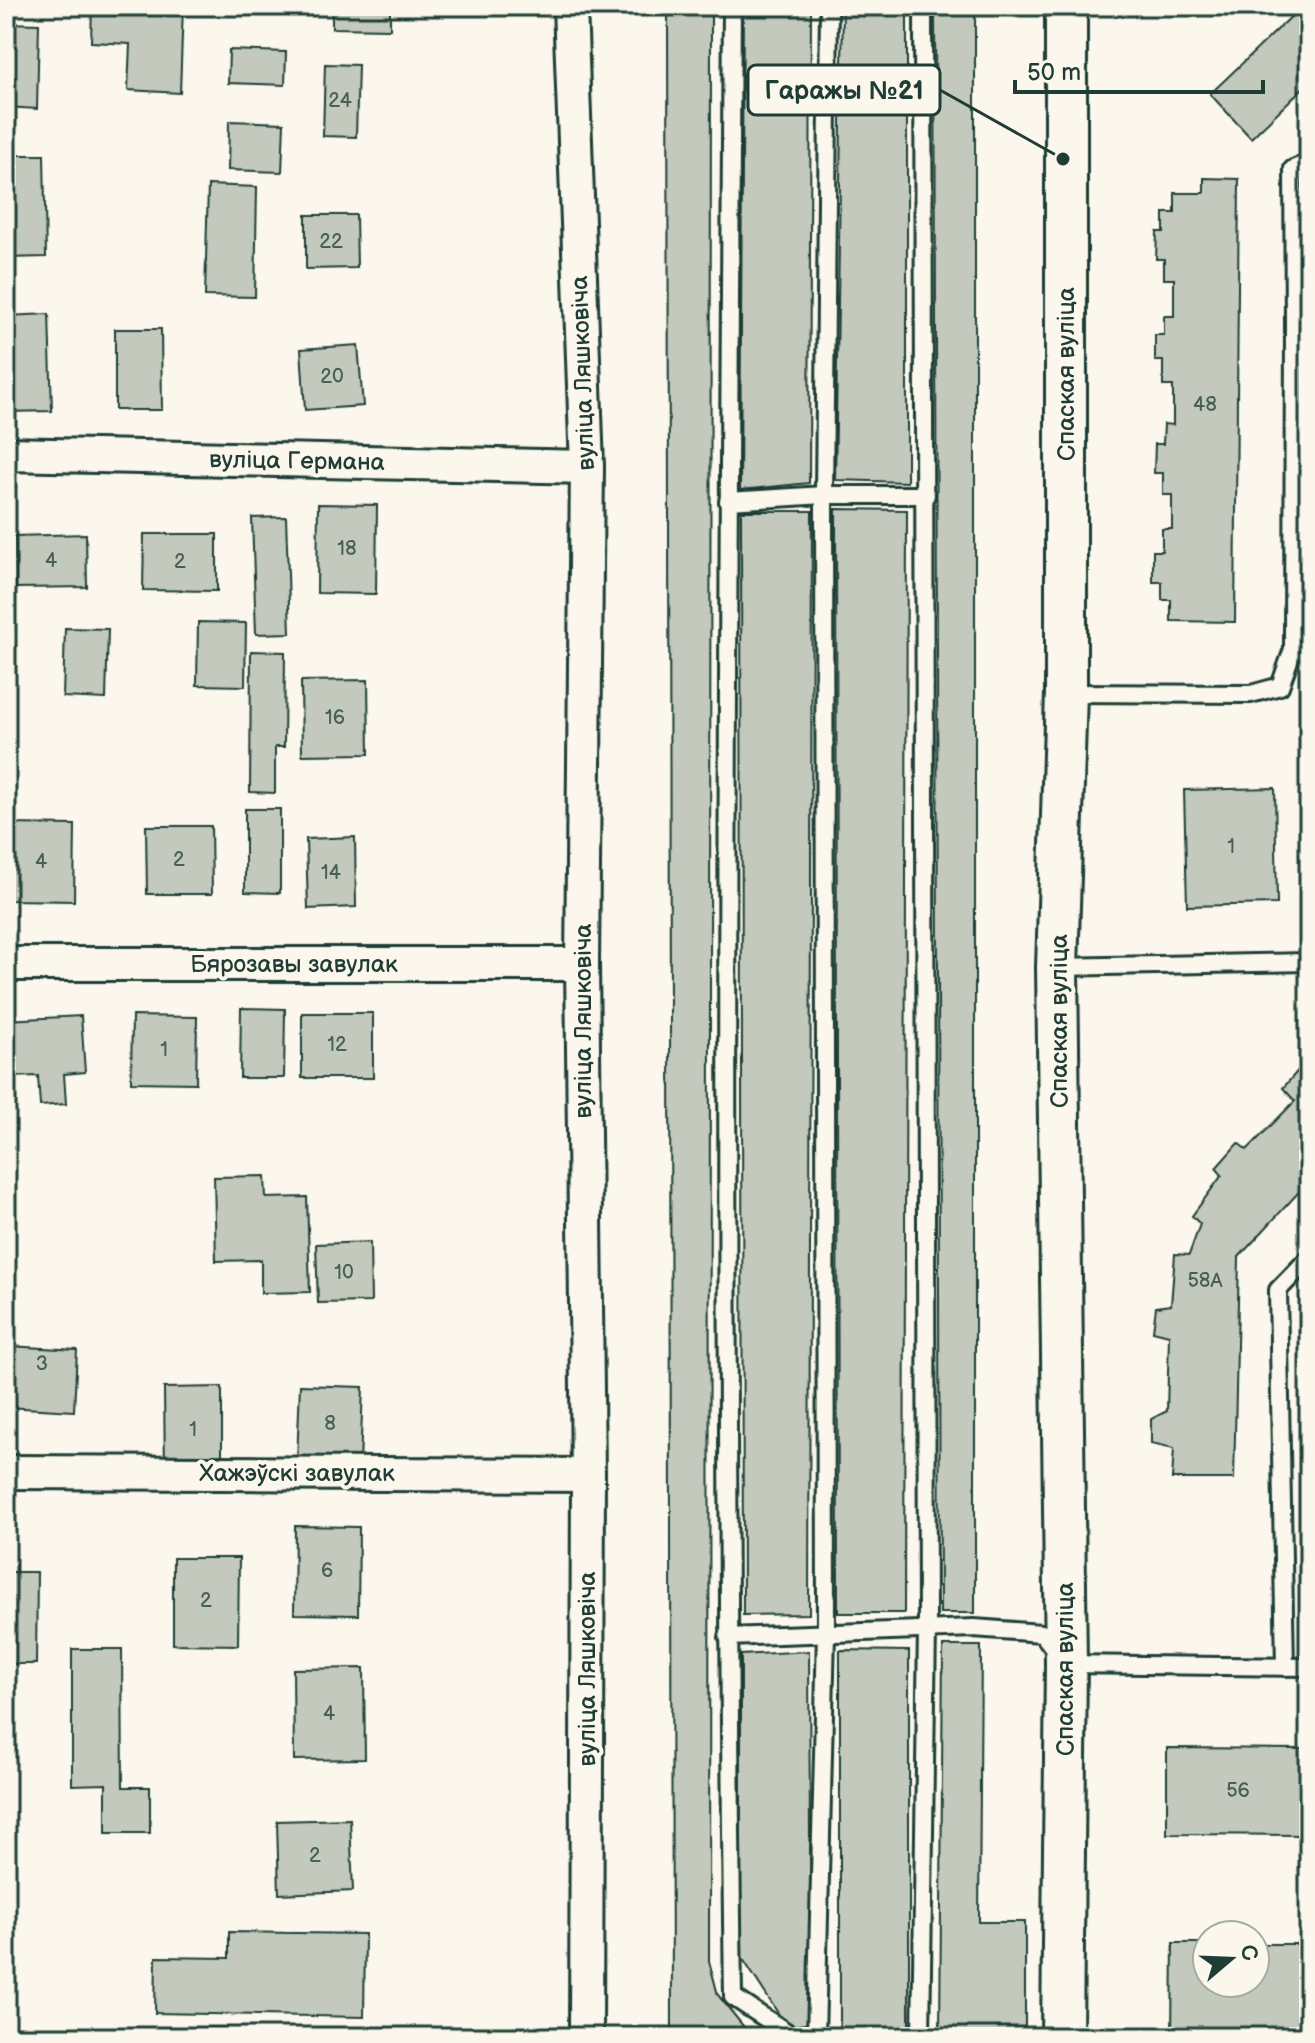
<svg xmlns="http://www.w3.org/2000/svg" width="1315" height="2043" font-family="'Balsamiq Sans',sans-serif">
	<rect width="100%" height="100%" fill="#fbf7ec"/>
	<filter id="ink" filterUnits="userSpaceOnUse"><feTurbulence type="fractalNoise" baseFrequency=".0125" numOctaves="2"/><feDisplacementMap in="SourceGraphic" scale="16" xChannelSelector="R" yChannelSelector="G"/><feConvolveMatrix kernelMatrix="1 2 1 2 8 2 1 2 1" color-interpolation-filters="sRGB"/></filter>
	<g filter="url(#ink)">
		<g fill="#c4c9be" stroke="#1f3d34" stroke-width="2">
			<polygon points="92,6 183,6 180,93 128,90 130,44 91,42"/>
			<polygon points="332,6 390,6 390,29 332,28"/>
			<polygon points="668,6 711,6 709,1961 718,1995 752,2037 672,2037"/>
			<polygon points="743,6 811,6 809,483 740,490"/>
			<polygon points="843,6 907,6 907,482 835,480"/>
			<polygon points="935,6 975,6 975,1613 940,1613"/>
			<polygon points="1295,13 1309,28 1309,82 1251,138 1210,94"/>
			<polygon points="6,23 39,24 37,109 6,107"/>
			<polygon points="229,50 286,52 285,85 228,83"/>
			<polygon points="325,64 358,65 356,137 323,136"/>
			<polygon points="229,121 284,123 282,172 228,170"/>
			<polygon points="6,155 44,155 46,257 6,258"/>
			<polygon points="1204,178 1239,179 1235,622 1171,621 1171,600 1162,600 1162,582 1153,582 1153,551 1162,551 1162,529 1172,529 1172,495 1163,495 1163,473 1154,473 1155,444 1163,444 1164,424 1173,425 1173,386 1163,386 1163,361 1155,361 1155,335 1164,335 1164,316 1174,316 1174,279 1164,279 1164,259 1156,259 1157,232 1164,232 1164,213 1175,213 1175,193 1204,193"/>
			<polygon points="208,185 257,187 255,297 205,296"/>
			<polygon points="306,215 356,215 357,268 306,269"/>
			<polygon points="49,314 52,411 6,412 6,316"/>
			<polygon points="115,329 161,329 162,410 115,410"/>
			<polygon points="358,345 363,406 305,410 301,349"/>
			<polygon points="318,504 377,505 376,594 317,593"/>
			<polygon points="836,509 907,510 904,1613 838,1613"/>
			<polygon points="741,511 812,511 809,1614 743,1615"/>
			<polygon points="286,517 290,633 256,634 252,518"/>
			<polygon points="86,534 87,587 16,588 15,536"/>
			<polygon points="144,534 217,534 217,591 143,590"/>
			<polygon points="198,622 246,623 245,686 197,685"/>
			<polygon points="65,628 108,629 106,699 63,697"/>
			<polygon points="251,651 285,652 284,747 275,747 275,793 250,792"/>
			<polygon points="368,680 369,754 302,755 301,681"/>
			<polygon points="1275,788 1277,904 1187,906 1184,790"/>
			<polygon points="245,809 280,809 280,893 245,892"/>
			<polygon points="9,824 75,825 74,901 8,900"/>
			<polygon points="146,826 211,826 212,894 147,894"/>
			<polygon points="355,837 356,907 308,909 306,839"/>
			<polygon points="241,1008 285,1009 284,1078 240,1078"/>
			<rect x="302" y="1013" width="71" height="65"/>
			<polygon points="81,1016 85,1072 64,1074 66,1104 40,1106 38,1076 9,1077 6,1020"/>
			<polygon points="132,1016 197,1017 196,1083 131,1082"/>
			<polygon points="1307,1060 1309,1181 1239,1257 1234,1479 1172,1479 1174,1448 1151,1443 1151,1419 1167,1411 1169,1335 1153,1331 1156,1307 1171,1305 1175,1254 1189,1255 1200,1224 1192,1216 1222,1175 1216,1168 1238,1143 1247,1150 1295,1101 1283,1088"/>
			<polygon points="265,1176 266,1198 307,1197 310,1292 261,1293 261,1260 216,1261 214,1177"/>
			<polygon points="370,1242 371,1302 318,1303 316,1244"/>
			<polygon points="8,1346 77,1350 74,1411 6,1407"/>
			<polygon points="300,1385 363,1387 360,1464 297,1461"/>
			<polygon points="222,1387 222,1472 165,1472 164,1388"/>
			<polygon points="295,1526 359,1527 358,1615 294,1614"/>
			<polygon points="173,1558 239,1558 238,1645 173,1644"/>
			<polygon points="6,1572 37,1572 36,1664 6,1664"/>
			<polygon points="943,1646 981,1646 979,1922 1025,1922 1025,2037 940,2037"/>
			<polygon points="72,1649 122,1649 123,1787 150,1787 150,1833 106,1833 106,1784 72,1785"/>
			<polygon points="840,1650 909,1651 909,2032 840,2031"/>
			<polygon points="809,1651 811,2023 787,2027 741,1956 741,1655"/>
			<polygon points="364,1668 365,1759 294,1760 293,1669"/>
			<polygon points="1167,1748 1309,1749 1309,1835 1167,1834"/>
			<polygon points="350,1819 353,1891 279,1894 277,1821"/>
			<polygon points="229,1932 365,1934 364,2017 155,2013 156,1957 229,1958"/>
			<polygon points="1173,1943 1207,1943 1207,1983 1255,1983 1255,1944 1309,1944 1309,2037 1172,2037"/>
			<rect x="131" y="2028" width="93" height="9"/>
		</g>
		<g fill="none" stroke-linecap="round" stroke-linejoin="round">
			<defs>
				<g id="service">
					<path d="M732 6C727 670 724 1334 733 1997L794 2037"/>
					<polyline points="1294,322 1293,169 1309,162"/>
					<polyline points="728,501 824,495 926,495"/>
					<polyline points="1066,693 1251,694 1280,686 1293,649 1294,322 1309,322"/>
					<polyline points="1057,967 1309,962"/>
					<polyline points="728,1637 974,1628 1042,1633 1066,1664 1309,1667"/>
					<polyline points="1285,1667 1278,1290 1309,1258"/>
					<polyline points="816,2037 826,1633 824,495 829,6"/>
					<polyline points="921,2037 927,1629 923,6"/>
				</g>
				<g id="minor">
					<polyline points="570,6 587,467 582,964 588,1475 586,2037"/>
					<polyline points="6,454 587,467"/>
					<polyline points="6,964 582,964"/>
					<polyline points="6,1472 588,1475"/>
				</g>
				<polyline id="tertiary" points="1062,2037 1066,1664 1057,967 1066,693 1066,6"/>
			</defs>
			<use href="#service" stroke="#1f3d34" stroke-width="22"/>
			<use href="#minor" stroke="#1f3d34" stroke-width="38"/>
			<use href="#tertiary" stroke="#1f3d34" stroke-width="46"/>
			<use href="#service" stroke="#fbf7ec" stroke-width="16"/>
			<use href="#minor" stroke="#fbf7ec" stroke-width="32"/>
			<use href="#tertiary" stroke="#fbf7ec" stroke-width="40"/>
		</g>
	</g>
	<g text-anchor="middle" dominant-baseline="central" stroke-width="8" stroke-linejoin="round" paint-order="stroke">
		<g font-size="20" fill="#486056">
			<text x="340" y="101">24</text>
			<text x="331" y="242">22</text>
			<text x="332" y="377">20</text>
			<text x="1205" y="405">48</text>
			<text x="347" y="549">18</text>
			<text x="51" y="561">4</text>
			<text x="180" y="562">2</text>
			<text x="335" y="718">16</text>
			<text x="1231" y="847">1</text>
			<text x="179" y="860">2</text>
			<text x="41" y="862">4</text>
			<text x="331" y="873">14</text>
			<text x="337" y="1045">12</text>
			<text x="164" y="1050">1</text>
			<text x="344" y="1273">10</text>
			<text x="1205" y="1281">58А</text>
			<text x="42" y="1364">3</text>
			<text x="330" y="1424">8</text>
			<text x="193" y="1430">1</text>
			<text x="327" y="1571">6</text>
			<text x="206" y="1601">2</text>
			<text x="329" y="1714">4</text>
			<text x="1238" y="1791">56</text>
			<text x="315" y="1856">2</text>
		</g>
		<g font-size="24" fill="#1f3d34" stroke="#fbf7ec">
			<text transform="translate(583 373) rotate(-92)">вуліца Ляшковіча</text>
			<text transform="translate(1066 374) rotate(-90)">Спаская вуліца</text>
			<text transform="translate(297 461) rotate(1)">вуліца Германа</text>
			<text x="294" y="964">Бярозавы завулак</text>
			<text transform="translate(583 1021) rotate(-90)">вуліца Ляшковіча</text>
			<text transform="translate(1059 1021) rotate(-90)">Спаская вуліца</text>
			<text x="297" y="1473">Хажэўскі завулак</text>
			<text transform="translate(587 1669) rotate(-90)">вуліца Ляшковіча</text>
			<text transform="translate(1065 1669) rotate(-90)">Спаская вуліца</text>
		</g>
	</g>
	<path fill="none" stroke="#1f3d34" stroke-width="3" d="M1063 159L940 90"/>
	<circle fill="#1f3d34" stroke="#fbf7ec" stroke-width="3" cx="1063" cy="159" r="8"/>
	<rect fill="#fbf7ec" stroke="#1f3d34" stroke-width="3" x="748" y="65" width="192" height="50" rx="8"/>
	<g font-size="26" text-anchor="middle" font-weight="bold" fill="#1f3d34">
		<text x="844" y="99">Гаражы №21</text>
	</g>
	<rect width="1315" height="2043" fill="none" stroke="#fbf7ec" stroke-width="32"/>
	<rect x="16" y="16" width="1283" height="2011" fill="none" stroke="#1f3d34" stroke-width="3" filter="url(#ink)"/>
	<g transform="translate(1231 1959) rotate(71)"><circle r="38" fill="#fbf7ec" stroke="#a3ada2" stroke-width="2"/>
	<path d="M0-6L14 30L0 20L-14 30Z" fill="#1f3d34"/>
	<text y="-12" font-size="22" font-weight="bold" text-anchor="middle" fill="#1f3d34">С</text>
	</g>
	<path d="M1015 80v12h248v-12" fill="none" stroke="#1f3d34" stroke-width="4"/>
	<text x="1027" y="80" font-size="24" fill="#1f3d34" stroke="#fbf7ec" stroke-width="6" paint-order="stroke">50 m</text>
</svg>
